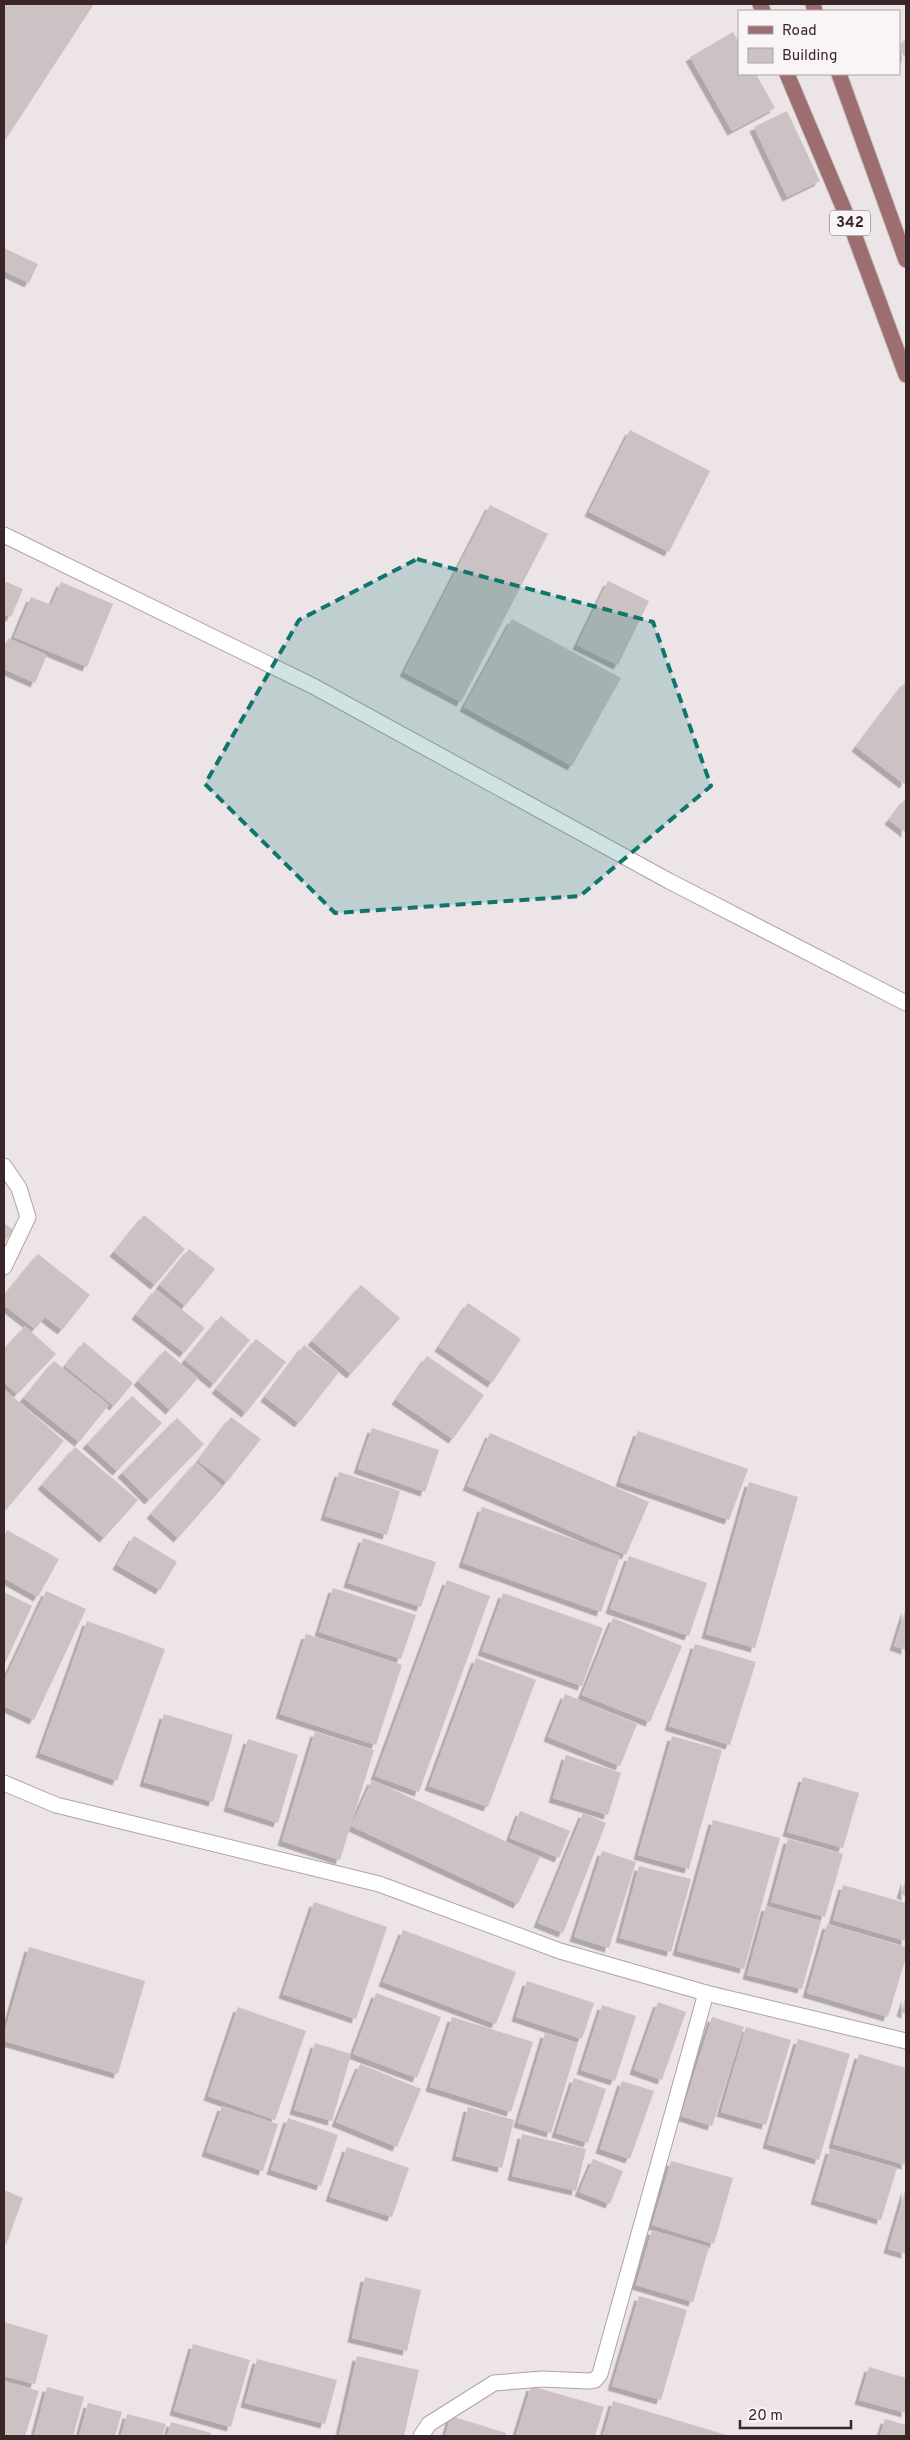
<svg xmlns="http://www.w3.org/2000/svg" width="910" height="2440" font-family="Overpass,sans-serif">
	<defs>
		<filter id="shadow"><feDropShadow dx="-4.5" dy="4.5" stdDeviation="0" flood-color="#0004"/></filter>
	</defs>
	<rect width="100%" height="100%" fill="#ece4e6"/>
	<g fill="#ccc1c3" filter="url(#shadow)">
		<polygon points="4,4 94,4 4,142"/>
		<polygon points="733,32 739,43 739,74 756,74 775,108 732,131 690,57"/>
		<polygon points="906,39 906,59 899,49 899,45"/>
		<polygon points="787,111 820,181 787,197 754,127"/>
		<polygon points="4,248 38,264 29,283 4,271"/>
		<polygon points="630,430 710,471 669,552 589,512"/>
		<polygon points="490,505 548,534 461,702 404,672"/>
		<polygon points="4,581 23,589 11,617 4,614"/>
		<polygon points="608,581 649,601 618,665 577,645"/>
		<polygon points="61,582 113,604 87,667 14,637 31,597 51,605"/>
		<polygon points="512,619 621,678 572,766 464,707"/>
		<polygon points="8,638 47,655 35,683 4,669 4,648"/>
		<polygon points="906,681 906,781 904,784 856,747"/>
		<polygon points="906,798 906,833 889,820"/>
		<polygon points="144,1215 185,1249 155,1285 114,1252"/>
		<polygon points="4,1223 13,1230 4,1243"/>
		<polygon points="189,1249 215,1269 185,1306 160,1285"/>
		<polygon points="38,1254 90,1295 62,1330 45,1317 35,1329 4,1305 4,1296"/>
		<polygon points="361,1285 400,1318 351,1374 312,1341"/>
		<polygon points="156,1289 205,1328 184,1353 136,1315"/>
		<polygon points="468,1303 521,1339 492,1383 439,1347"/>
		<polygon points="221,1316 250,1340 214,1384 185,1360"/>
		<polygon points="25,1326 56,1354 17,1394 4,1382 4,1349"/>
		<polygon points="256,1339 286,1362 246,1413 216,1389"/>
		<polygon points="84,1342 133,1383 114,1406 65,1366"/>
		<polygon points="304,1345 339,1372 299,1423 265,1397"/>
		<polygon points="165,1350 198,1378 170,1410 138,1381"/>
		<polygon points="427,1356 484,1395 453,1439 396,1400"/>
		<polygon points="54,1361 109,1405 79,1442 24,1398"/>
		<polygon points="4,1389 64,1441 4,1512"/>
		<polygon points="132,1396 162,1423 117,1471 87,1444"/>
		<polygon points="231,1417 261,1439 227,1482 198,1461"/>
		<polygon points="177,1418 204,1444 149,1500 122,1473"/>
		<polygon points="372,1428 439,1450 425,1492 358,1469"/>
		<polygon points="638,1431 748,1469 729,1520 620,1482"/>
		<polygon points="490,1433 649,1502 626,1555 467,1486"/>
		<polygon points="75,1447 138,1500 104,1538 42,1485"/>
		<polygon points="196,1462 223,1487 178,1538 151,1514"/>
		<polygon points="339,1472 400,1491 387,1535 325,1516"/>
		<polygon points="749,1482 798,1497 755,1648 706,1634"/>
		<polygon points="482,1507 620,1556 601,1612 463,1563"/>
		<polygon points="7,1530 59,1559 38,1597 4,1578 4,1536"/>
		<polygon points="134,1536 177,1562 160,1590 117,1565"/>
		<polygon points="363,1538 436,1562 421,1607 348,1583"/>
		<polygon points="629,1556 707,1583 689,1636 610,1609"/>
		<polygon points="447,1580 490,1596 419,1792 375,1776"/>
		<polygon points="333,1588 416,1615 401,1659 319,1632"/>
		<polygon points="46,1591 86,1609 34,1720 4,1706 4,1681"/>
		<polygon points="4,1592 32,1606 4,1665"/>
		<polygon points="503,1593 603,1628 582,1686 482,1651"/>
		<polygon points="906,1608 906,1650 894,1646"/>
		<polygon points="613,1618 682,1646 650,1722 582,1695"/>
		<polygon points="87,1621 165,1649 117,1781 40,1753"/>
		<polygon points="306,1634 402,1665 376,1745 280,1714"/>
		<polygon points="695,1644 756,1662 730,1745 669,1726"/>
		<polygon points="476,1658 536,1680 488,1807 429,1786"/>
		<polygon points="565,1694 637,1724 620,1766 548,1737"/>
		<polygon points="164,1714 233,1735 213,1802 144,1782"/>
		<polygon points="315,1732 374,1750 340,1860 282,1841"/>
		<polygon points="672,1736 722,1750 689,1869 638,1855"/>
		<polygon points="248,1739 298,1755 278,1823 228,1807"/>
		<polygon points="566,1755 621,1773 608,1815 553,1798"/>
		<polygon points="803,1777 859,1793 843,1848 787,1832"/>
		<polygon points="372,1780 540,1857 518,1904 351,1826"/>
		<polygon points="520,1811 570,1831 559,1858 510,1838"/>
		<polygon points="583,1813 606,1823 563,1933 538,1923"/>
		<polygon points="713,1820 780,1838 744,1969 677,1951"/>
		<polygon points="788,1839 843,1854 825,1917 771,1902"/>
		<polygon points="602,1851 636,1862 609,1948 574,1937"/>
		<polygon points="639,1866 691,1879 671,1952 620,1938"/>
		<polygon points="906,1878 906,1896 901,1894"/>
		<polygon points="843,1885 906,1903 906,1941 833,1920"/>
		<polygon points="314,1902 387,1927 356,2019 283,1994"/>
		<polygon points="766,1906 821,1921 802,1989 747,1975"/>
		<polygon points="827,1924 906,1947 906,1957 888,2017 807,1993"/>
		<polygon points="403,1930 516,1972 496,2024 383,1982"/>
		<polygon points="29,1947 145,1981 118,2074 4,2041 4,2034"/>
		<polygon points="527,1981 594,2003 582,2039 516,2017"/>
		<polygon points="376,1993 441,2017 417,2078 353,2054"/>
		<polygon points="906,1996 906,2014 901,2012"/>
		<polygon points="658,2002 686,2012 662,2080 634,2070"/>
		<polygon points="602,2005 636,2016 615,2081 581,2070"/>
		<polygon points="238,2007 306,2031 275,2120 208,2096"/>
		<polygon points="452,2017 533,2042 511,2112 430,2087"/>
		<polygon points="712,2017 744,2027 712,2126 681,2116"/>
		<polygon points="746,2027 791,2040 766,2125 721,2112"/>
		<polygon points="545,2033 578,2043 551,2133 518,2123"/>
		<polygon points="798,2039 850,2054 819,2160 767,2144"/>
		<polygon points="315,2043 351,2054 332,2121 294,2110"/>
		<polygon points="859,2054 906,2068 906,2165 833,2144"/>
		<polygon points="360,2064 421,2089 397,2147 336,2122"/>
		<polygon points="574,2078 606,2089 588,2143 556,2133"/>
		<polygon points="622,2081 654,2091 630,2159 600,2149"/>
		<polygon points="222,2106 278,2124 263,2171 206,2152"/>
		<polygon points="468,2107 514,2120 502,2168 456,2156"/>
		<polygon points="288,2118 338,2135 321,2186 271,2170"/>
		<polygon points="522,2134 586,2149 576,2191 512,2176"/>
		<polygon points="347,2147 409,2168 392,2217 330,2197"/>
		<polygon points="830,2149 897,2168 881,2220 815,2200"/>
		<polygon points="593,2159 623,2171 610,2204 579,2192"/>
		<polygon points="671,2161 733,2178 714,2244 652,2225"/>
		<polygon points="906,2188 906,2254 888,2249"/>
		<polygon points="4,2190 23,2198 6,2245 4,2244"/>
		<polygon points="652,2230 709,2247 693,2302 636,2285"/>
		<polygon points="365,2277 421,2290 407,2351 352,2338"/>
		<polygon points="639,2296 687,2310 661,2400 612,2386"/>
		<polygon points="4,2322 48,2335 35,2384 4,2376"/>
		<polygon points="193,2344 250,2360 231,2427 174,2411"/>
		<polygon points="357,2356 419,2370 404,2436 339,2436"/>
		<polygon points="257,2359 337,2380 325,2424 245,2403"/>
		<polygon points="869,2367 906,2378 906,2413 859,2400"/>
		<polygon points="4,2381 39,2391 25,2436 4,2436"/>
		<polygon points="531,2386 604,2407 595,2436 516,2435"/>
		<polygon points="47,2387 84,2397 73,2436 34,2436"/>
		<polygon points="613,2401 730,2436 603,2436"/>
		<polygon points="88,2403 122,2412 115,2436 79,2436"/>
		<polygon points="127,2414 166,2424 162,2436 121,2436"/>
		<polygon points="451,2416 506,2433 505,2436 445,2436"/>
		<polygon points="885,2419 906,2425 906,2436 880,2436"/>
		<polygon points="171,2422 211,2433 210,2436 167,2436"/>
	</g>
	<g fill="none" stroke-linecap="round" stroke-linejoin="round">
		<defs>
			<g id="minor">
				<polyline points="4,535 313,686 669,881 906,1003"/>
				<polyline points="4,1166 19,1188 28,1217 4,1267"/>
				<polyline points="4,1783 56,1805 379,1884 560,1951 706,1993 906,2041"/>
				<polyline points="421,2436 429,2424 494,2383 542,2379 589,2381 595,2380 600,2374 706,1993"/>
			</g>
			<g id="major">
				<polyline points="760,4 763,11"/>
				<polyline points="813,4 815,11"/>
				<polyline points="787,74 851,226 906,375"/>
				<polyline points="839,74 906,260"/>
			</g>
		</defs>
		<use href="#minor" stroke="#b0a3a5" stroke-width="17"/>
		<use href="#major" stroke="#c8c2c3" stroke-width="17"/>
		<use href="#minor" stroke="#fff" stroke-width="15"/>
		<use href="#major" stroke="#9c6e70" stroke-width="15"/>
	</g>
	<path fill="#0f766e" fill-opacity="0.2" stroke="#0f766e" stroke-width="4" stroke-dasharray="10 6" stroke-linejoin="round" d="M417 559 653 622 711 786 580 896 335 913 205 784 299 620Z"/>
	<g text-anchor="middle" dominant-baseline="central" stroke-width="4" stroke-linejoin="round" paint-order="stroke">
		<rect fill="#f9f4f6" stroke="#746465" stroke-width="1" x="830" y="210.5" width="40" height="25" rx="4"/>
		<g font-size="15" font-weight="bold" fill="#3b2627">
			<text x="850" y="223">342</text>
		</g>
	</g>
	<rect width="910" height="2440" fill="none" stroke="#3b2627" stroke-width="10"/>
	<rect x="738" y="10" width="162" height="65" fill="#f9f4f6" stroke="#ada2a3"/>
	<rect x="748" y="26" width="25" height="8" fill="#9c6e70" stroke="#ada2a3"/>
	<text x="782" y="35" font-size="15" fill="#3b2627">Road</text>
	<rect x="748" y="48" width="25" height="15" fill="#ccc1c3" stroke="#ada2a3"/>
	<text x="782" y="60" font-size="15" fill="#3b2627">Building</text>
	<path d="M740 2420v8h111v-8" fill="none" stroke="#3b2627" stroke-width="2.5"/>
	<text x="748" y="2420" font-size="15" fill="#3b2627" stroke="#f9f4f6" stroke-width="4" paint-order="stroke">20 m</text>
</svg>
